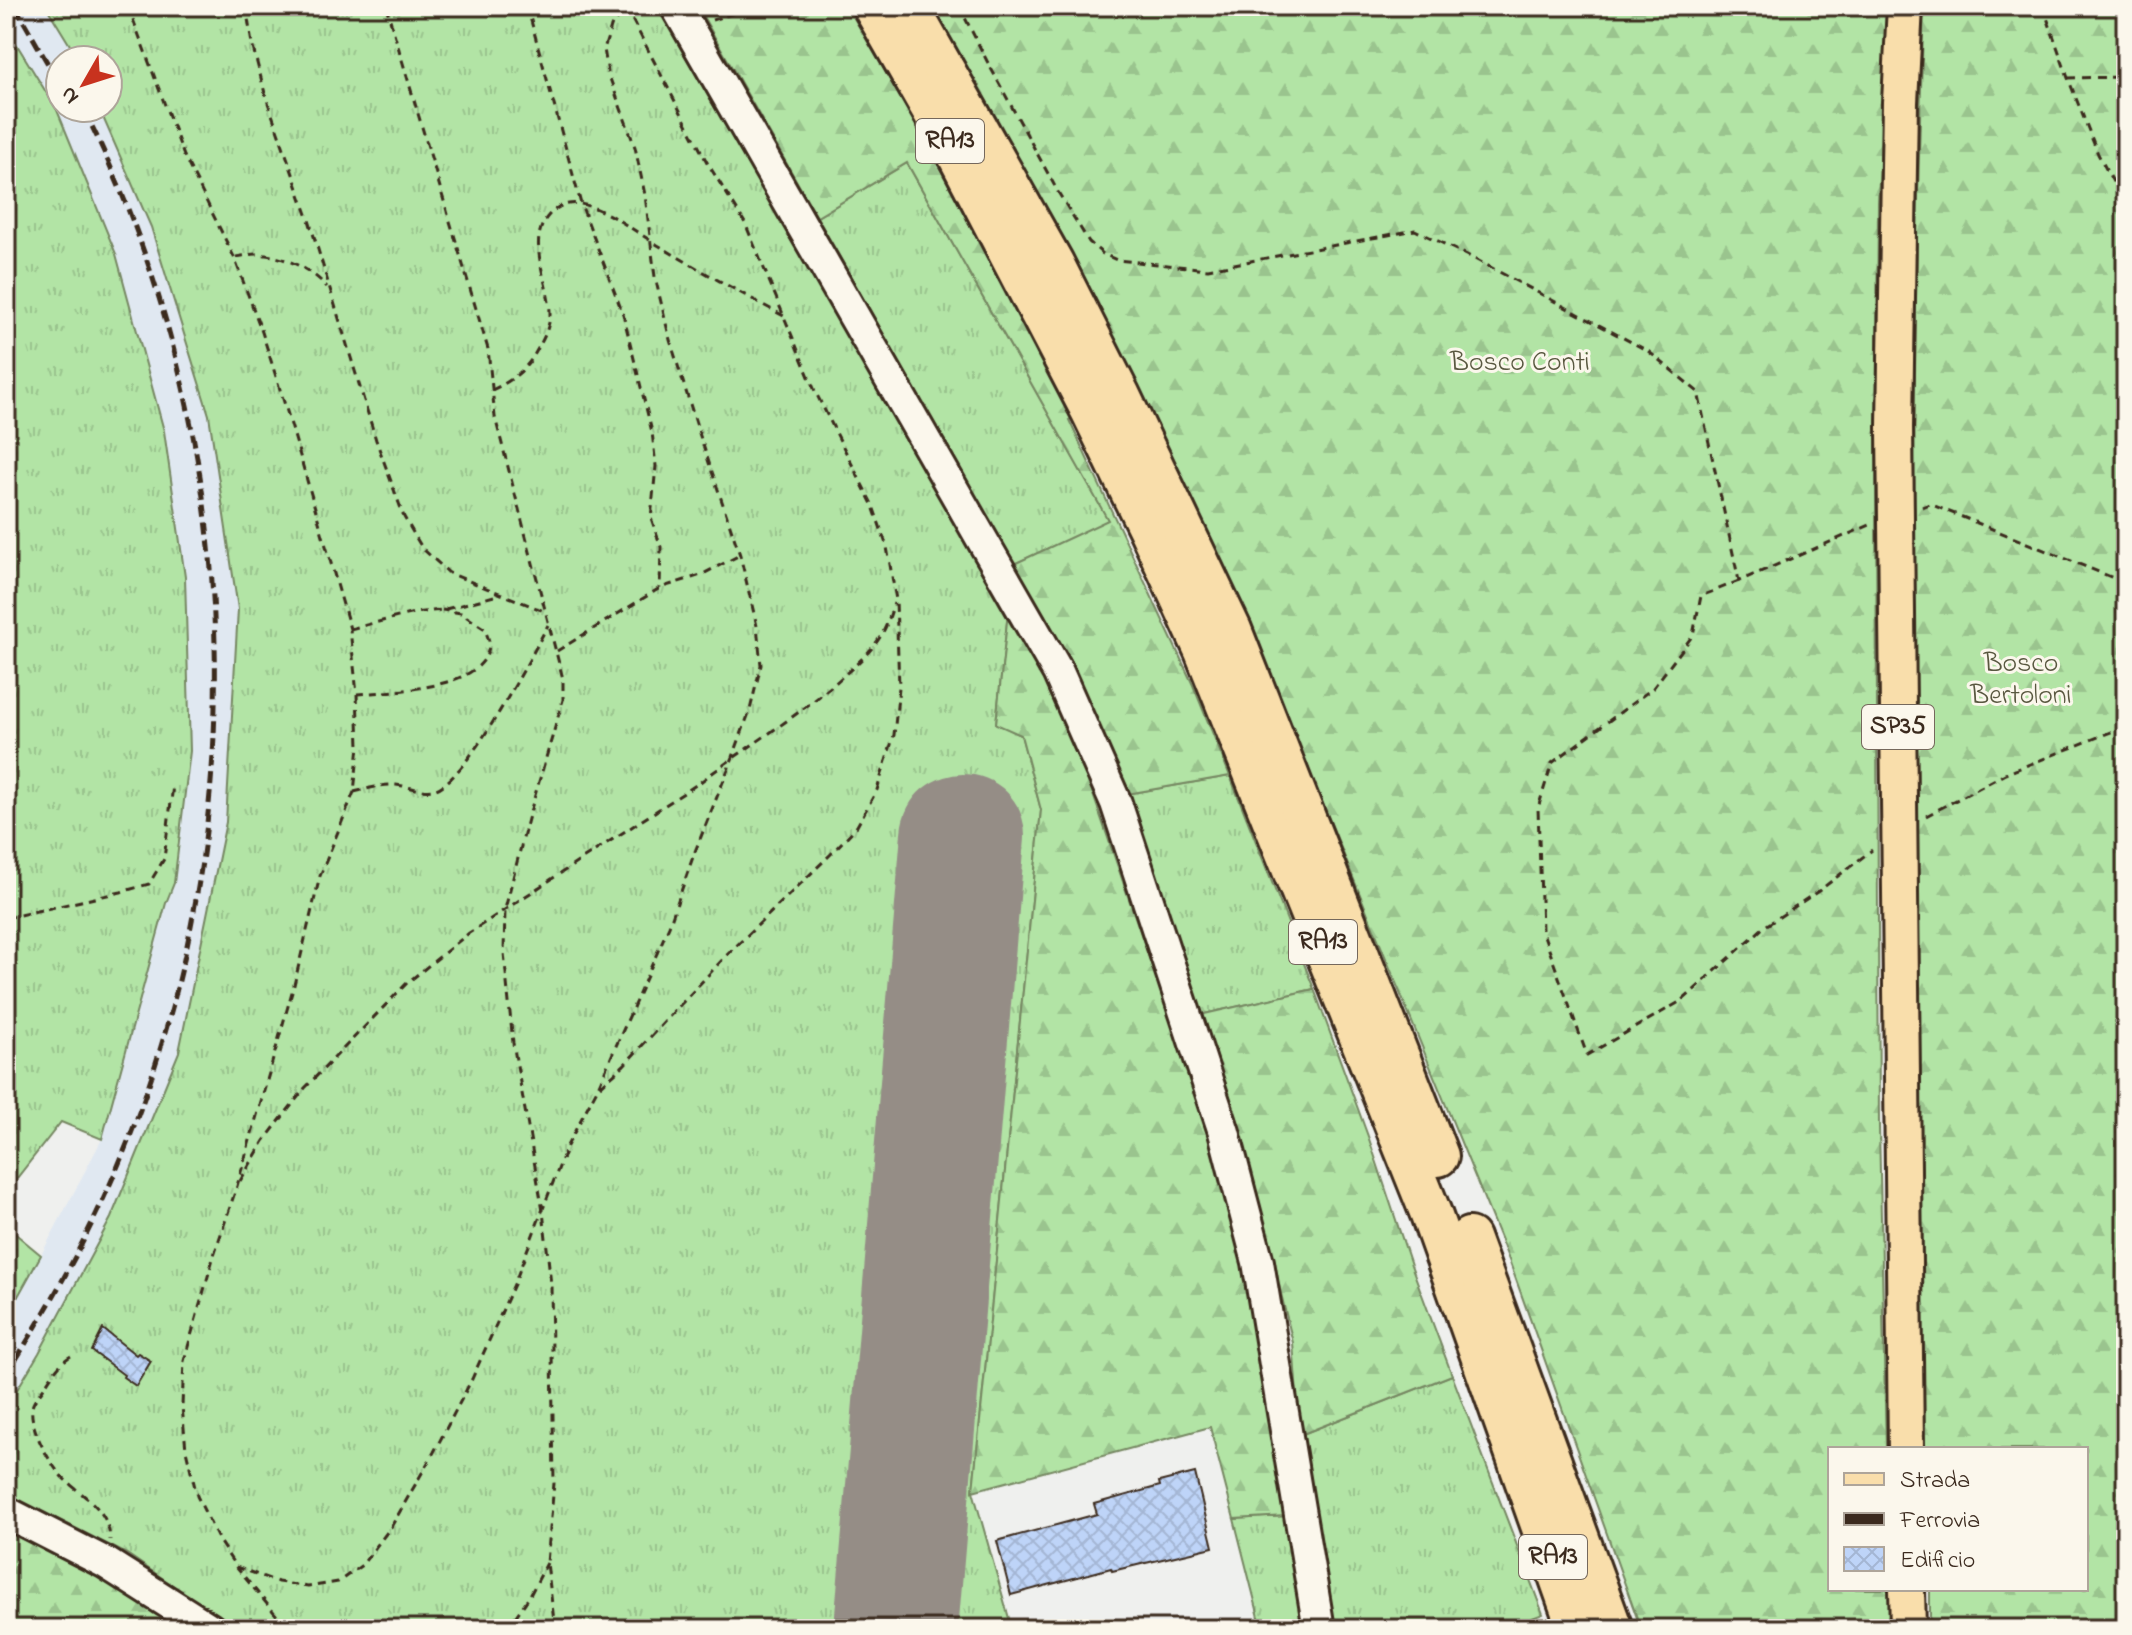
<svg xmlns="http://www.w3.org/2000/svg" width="2132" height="1635" font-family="'Indie Flower',sans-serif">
	<defs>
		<pattern id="grass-tufts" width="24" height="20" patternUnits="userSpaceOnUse" patternTransform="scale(2)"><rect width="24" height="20" fill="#b2e4a5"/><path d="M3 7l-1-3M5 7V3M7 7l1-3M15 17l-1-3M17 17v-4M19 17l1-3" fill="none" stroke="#9ac48e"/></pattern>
		<pattern id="forest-firs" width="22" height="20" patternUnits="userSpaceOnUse" patternTransform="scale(2)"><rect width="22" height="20" fill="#b2e4a5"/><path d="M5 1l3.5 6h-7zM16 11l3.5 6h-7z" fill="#9ac48e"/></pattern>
		<pattern id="building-cross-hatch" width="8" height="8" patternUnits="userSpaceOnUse" patternTransform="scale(2)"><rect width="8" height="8" fill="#bed4f8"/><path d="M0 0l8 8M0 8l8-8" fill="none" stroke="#a4b6d4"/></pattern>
	</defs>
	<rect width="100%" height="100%" fill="#eff0ee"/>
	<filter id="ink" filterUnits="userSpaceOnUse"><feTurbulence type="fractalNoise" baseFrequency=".0125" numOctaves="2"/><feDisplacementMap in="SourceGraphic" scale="16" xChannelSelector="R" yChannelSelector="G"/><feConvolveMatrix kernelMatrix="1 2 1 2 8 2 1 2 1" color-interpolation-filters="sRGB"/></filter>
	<g filter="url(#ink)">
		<polygon fill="#e0e8f1" points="6,6 46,6 79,60 60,60 60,108 99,108 151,227 209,415 238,609 226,822 179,1052 111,1218 39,1353 6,1408 6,1318 41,1255 102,1139 166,903 174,883 190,751 185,577 164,431 116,254 57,110 6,27"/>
		<g fill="url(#grass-tufts)" stroke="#768762" stroke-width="2">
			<polygon points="46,6 656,6 1008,612 996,723 1021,735 1041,810 973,1491 1012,1629 237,1629 127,1554 6,1493 6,1408 39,1353 111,1218 179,1052 226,822 238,609 209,415 151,227 99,108 108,108 108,60 79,60"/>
			<polygon points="6,27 57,110 116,254 164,431 185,577 190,751 174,883 166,903 102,1139 61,1122 6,1192"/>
			<polygon points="907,163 1109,521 1014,564 817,217"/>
			<polygon points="1230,776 1314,989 1200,1015 1127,794"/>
			<polygon points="6,1226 41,1255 6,1318"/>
			<polygon points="1452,1375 1543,1614 1503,1629 1332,1629 1300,1435"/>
			<polygon points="1286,1516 1304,1629 1262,1629 1234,1519"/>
		</g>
		<g fill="url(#forest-firs)" stroke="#768762" stroke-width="2">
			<polygon points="697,6 847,6 904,104 1006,288 926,6 1887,6 1878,202 1876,496 1879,1127 1886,1449 1830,1449 1830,1589 1889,1589 1890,1629 1641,1629 1509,1260 1237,593 1135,389 1069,420 1193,685 1230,776 1127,794 1046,618 1014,564 1108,520 907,163 817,217"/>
			<path d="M1924 6H2126V1629H1930V1589H2086V1449H1925L1921 1335C1917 892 1906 449 1924 6Z"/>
			<polygon points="1008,612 1034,654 1073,736 1154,972 1194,1080 1246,1274 1286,1516 1234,1519 1210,1427 973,1491 1041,810 1021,735 996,724"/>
			<polygon points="1314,989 1369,1139 1411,1265 1452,1375 1300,1435 1293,1343 1248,1158 1200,1015"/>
			<polygon points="6,1527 115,1582 188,1629 6,1629"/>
		</g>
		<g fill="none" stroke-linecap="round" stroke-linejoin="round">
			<polyline stroke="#958d86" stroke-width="124" points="896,1629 963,836"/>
		</g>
		<g fill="url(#building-cross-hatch)" stroke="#3b2a1e" stroke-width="2">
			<polygon points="103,1329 136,1355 138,1353 151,1361 136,1386 123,1377 124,1375 92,1351"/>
			<polygon points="1195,1473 1213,1547 1112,1571 1111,1568 1011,1595 997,1541 1097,1514 1094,1504 1160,1486 1159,1482"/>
		</g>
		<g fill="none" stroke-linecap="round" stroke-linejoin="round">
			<defs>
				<g id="secondary">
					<polyline points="676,6 1058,672 1116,803 1224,1132 1258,1262 1319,1629"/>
					<polyline points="6,1512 106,1563 210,1629"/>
				</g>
				<g id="primary">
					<polyline points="1905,6 1900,102 1895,427 1906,1449"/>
					<polyline points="1907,1589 1908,1629"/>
				</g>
				<g id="highway">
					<polyline points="873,6 957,153 1091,410 1149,529 1205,651 1431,1214 1578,1629"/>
					<polyline points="908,6 1053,263 1120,396 1231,630 1438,1156"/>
					<polyline points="1469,1238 1612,1629"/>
				</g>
			</defs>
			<use href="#secondary" stroke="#3b2a1e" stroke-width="36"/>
			<use href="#primary" stroke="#3b2a1e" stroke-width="40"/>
			<use href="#highway" stroke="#3b2a1e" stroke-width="46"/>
			<g stroke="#3b2a1e" stroke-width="3" stroke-dasharray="8 6" stroke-linecap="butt">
				<polyline points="128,6 184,156 234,257 262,332 289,418 350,629 357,694 359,746 354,792 320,876 294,985 237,1186 214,1255 184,1361 182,1406 186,1450 197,1496 219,1541 236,1567 288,1629"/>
				<polyline points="246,6 252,44 266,97 309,220 376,440 404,517 422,548 449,573 544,611"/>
				<polyline points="386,6 488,349 495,417 563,679 563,700 528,819 505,909 504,953 513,1043 543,1211 551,1285 554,1483 547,1563 555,1629"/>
				<polyline points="527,6 581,204 623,314 652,432 656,466 651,518 661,547 660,588"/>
				<polyline points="959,6 987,61 1058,192 1089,242 1103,254 1117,260 1208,269 1415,230 1471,257 1648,351 1698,392 1739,581 1870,525"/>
				<polyline points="2043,6 2068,78 2098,154 2126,206"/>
				<polyline points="712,20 758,6"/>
				<polyline points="2068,78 2126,77"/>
				<path d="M236 257C243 256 250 254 256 254 282 255 310 268 327 287"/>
				<path d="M492 390C512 381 527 369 537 350 543 340 549 328 550 316 551 285 525 243 548 216 556 206 568 202 580 204 603 207 636 232 656 244 698 269 740 293 784 316"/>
				<polyline points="1922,507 1930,504 2126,583"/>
				<polyline points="1739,581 1701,596 1693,635 1653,688 1552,763 1538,808 1542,930 1587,1055 1683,1000 1764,927 1820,890 1872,850"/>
				<polyline points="350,629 414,613 442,610 498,595"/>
				<polyline points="557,651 660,588 701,575 740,555"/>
				<path d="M357 694C390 691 492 690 489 641 488 637 486 633 485 629L461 613 442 610"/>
				<path d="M354 792C367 789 383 784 396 785 408 786 420 792 433 790 465 784 531 656 548 625"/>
				<polyline points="1926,816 2005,774 2126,726"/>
				<polyline points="6,918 121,892 149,884 164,859 173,785"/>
				<polyline points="600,1086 624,1065 725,957 831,854 857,826 877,790 894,735 899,687 896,600 887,547 873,506 815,391 745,223 708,164 625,6"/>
				<path d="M240 1181 264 1141 305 1088 407 983 469 933 699 783C746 747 798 717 842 677 857 664 874 649 883 632 888 623 891 612 894 603"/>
				<path d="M71 1356C59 1363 51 1376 43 1389 40 1393 35 1399 33 1404 26 1423 50 1464 63 1478 83 1497 109 1508 110 1540"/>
				<polyline points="236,1567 278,1582 308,1587 338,1582 362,1565 391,1527 434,1452 472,1379 515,1282 567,1146 597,1089 669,926 694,854 733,757 750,710 761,665 757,626 740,555 699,433 670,340 655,277 645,195 635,147 608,73 604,49 612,24 627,10"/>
				<polyline points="507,1629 529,1597 547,1563"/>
			</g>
			<use href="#secondary" stroke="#fbf7ec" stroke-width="30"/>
			<use href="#primary" stroke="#f9deab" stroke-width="34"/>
			<use href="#highway" stroke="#f9deab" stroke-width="40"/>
			<g stroke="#3b2a1e" stroke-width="5" stroke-dasharray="12 6" stroke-linecap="butt">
				<polyline points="15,6 60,85"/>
				<path d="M6 1375C60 1291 107 1202 141 1107 257 784 237 415 83 108"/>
			</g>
		</g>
	</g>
	<g text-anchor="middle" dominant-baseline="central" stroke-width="6" stroke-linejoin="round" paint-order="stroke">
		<g fill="#fbf7ec" stroke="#75685c" stroke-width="2">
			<rect x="916" y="119" width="68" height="44" rx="6"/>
			<rect x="1862" y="705" width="72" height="44" rx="6"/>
			<rect x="1289" y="920" width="68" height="44" rx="6"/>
			<rect x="1519" y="1535" width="68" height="44" rx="6"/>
		</g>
		<g font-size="26" font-weight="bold" fill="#3b2a1e">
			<text x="950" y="141">RA13</text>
			<text x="1898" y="727">SP35</text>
			<text x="1323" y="942">RA13</text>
			<text x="1553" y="1557">RA13</text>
		</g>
		<g font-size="28" fill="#595840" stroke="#fbf7ec">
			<text x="1520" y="363">Bosco Conti</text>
			<text x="2021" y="664">Bosco<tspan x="2021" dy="32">Bertoloni</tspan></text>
		</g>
	</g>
	<rect width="2132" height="1635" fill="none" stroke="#fbf7ec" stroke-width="32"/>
	<rect x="16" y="16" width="2100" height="1603" fill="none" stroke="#3b2a1e" stroke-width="3" filter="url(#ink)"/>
	<rect x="1828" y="1447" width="260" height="144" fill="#fbf7ec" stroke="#aea59a" stroke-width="2"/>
	<rect x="1844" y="1473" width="40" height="12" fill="#f9deab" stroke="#aea59a" stroke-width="2"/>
	<text x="1900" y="1487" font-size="24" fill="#3b2a1e">Strada</text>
	<rect x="1844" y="1513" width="40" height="12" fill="#3b2a1e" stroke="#aea59a" stroke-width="2"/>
	<text x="1900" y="1527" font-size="24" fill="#3b2a1e">Ferrovia</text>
	<rect x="1844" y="1547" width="40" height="24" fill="url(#building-cross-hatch)" stroke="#aea59a" stroke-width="2"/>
	<text x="1900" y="1567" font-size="24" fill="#3b2a1e">Edificio</text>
	<g transform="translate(84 84) rotate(231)"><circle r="38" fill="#fbf7ec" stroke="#aea59a" stroke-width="2"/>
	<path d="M0-6L14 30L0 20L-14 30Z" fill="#c8321e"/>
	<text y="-12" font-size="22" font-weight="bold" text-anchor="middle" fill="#3b2a1e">N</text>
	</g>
</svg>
